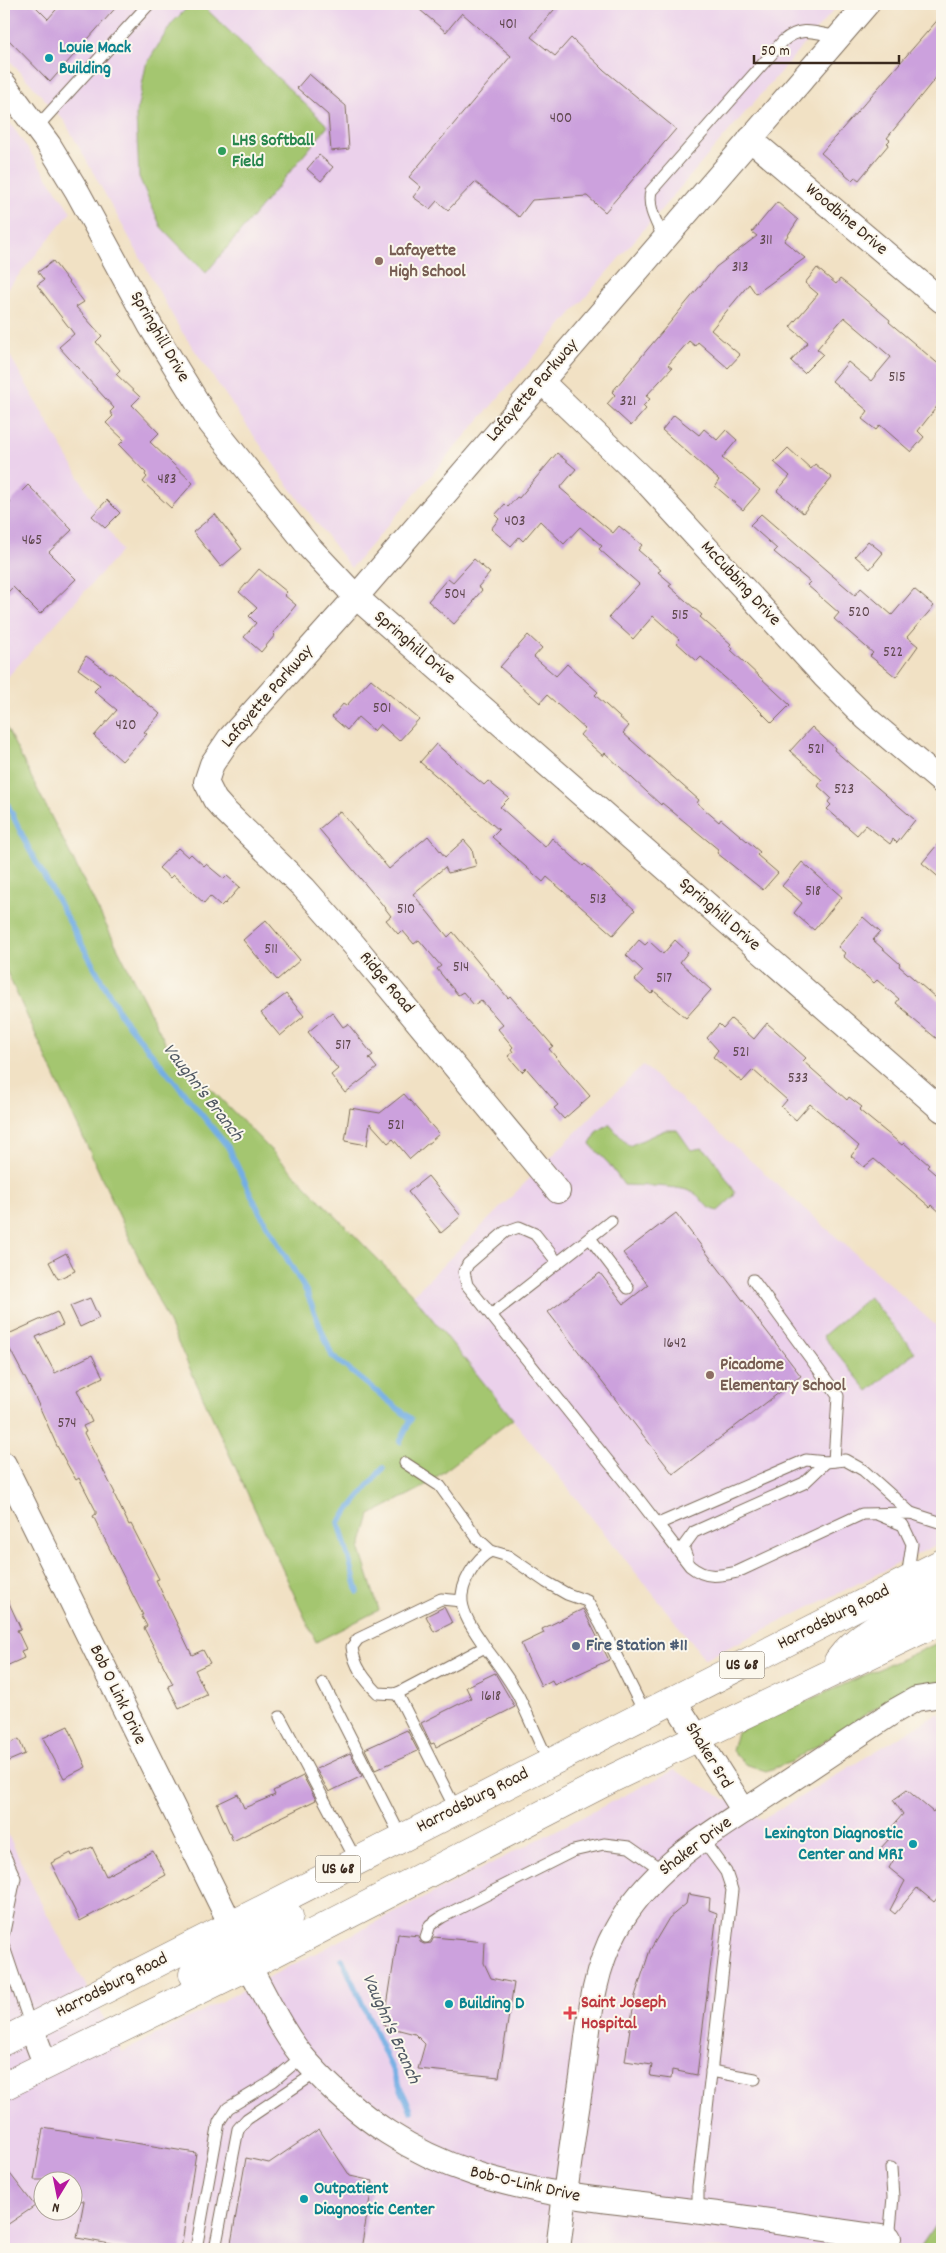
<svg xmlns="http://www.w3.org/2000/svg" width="946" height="2253" font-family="Dekko,sans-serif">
	<rect width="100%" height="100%" fill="#fbf7ec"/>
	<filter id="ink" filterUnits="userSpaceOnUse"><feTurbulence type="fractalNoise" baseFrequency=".02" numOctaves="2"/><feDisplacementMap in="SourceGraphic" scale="10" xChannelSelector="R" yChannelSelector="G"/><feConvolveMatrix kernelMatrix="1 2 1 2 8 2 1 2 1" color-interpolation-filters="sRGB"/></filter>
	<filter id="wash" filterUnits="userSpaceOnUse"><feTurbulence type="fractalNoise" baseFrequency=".0096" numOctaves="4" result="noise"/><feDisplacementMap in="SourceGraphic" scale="20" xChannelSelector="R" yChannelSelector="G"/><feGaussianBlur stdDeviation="1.12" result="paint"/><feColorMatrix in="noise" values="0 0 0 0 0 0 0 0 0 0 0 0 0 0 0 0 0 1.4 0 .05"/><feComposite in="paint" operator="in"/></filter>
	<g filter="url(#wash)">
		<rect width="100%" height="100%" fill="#f1e1c4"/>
		<g fill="#ebd1eb" fill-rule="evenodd">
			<polygon points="4,4 839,4 351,568 286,482 180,329 65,122 4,54"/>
			<polygon points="4,114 71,212 4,293"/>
			<polygon points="4,345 121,551 4,681"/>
			<polygon points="643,1065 942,1331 942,1542 705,1659 413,1295"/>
			<path d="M937 1714 942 1716V2215L919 2249H4V1826L40 1901 122 2052 674 1770 762 1820ZM42 2180H72V2210H42Z"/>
		</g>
		<g fill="#a4c66f" stroke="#707846">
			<polygon points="191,4 201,4 328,126 206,273 161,227 139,177 136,116 146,65 172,23"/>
			<polygon points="4,723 165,1042 413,1295 513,1419 422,1488 370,1515 360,1550 379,1610 316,1642 4,966"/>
			<path d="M609 1124 629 1146 665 1130H677L691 1150 702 1148 711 1155 735 1192 733 1197 718 1211C701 1206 705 1200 694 1193 681 1185 639 1186 624 1185L609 1164 590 1144 598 1131Z"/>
			<polygon points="869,1297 915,1352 868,1391 823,1336"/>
			<polygon points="942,1641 942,1684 920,1685 874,1709 791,1762 766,1771 745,1764 732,1751 737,1732"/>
			<polygon points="942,2215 942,2249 919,2249"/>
		</g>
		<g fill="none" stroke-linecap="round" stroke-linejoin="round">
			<g stroke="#73aee4" stroke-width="5.5">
				<polyline points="4,797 29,849 122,1017 228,1147 259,1211 306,1291 332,1356 411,1419 400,1442"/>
				<polyline points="358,1592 339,1522 383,1468"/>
				<polyline points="342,1959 411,2111"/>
			</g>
		</g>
		<g id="blocks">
			<g fill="#cca1dd">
				<polygon points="4,4 33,4 48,19 61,4 119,4 50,82 4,35"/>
				<polygon points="413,4 559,4 531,37 555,56 571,38 604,70 676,129 605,212 587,196 532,200 519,217 475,182 448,210 437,201 430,209 413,197 421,187 409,177 511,56 462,13 446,32"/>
				<polygon points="942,15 942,70 887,138 890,140 887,143 889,144 859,180 855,177 852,180 821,153"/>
				<polygon points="309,74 346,106 349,149 331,151 328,115 297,88"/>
				<polygon points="319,155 333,167 321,181 307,169"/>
				<polygon points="777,202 798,220 784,241 805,258 756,294 749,284 711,330 740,355 728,368 698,342 695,346 689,341 668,365 672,368 646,396 650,399 643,406 646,409 631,426 607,404 615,395 612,392 716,267 757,236 752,232"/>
				<polygon points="53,261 84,302 76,307 102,336 96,342 120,370 116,374 140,397 132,405 159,433 150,442 193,483 171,508 143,482 147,477 145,475 146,473 119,445 124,440 106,423 113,416 110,412 114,408 59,347 74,334 37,285 44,280 38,272"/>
				<polygon points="817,268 836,284 840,279 848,285 890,320 889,322 942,367 942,400 918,431 924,437 911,452 880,425 876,430 862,419 868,411 832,381 848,362 871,381 891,357 844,317 817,349 823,354 804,373 791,361 808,342 790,327 818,294 805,283"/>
				<polygon points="674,415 699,435 704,429 717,440 726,430 737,440 722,458 760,490 743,510 715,486 719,480 662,430"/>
				<polygon points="788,448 811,469 815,464 832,478 803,513 777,491 790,476 774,462"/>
				<polygon points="557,453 576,469 560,488 613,533 619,526 642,545 638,550 661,570 658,572 672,584 669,586 702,615 700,617 731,644 729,646 733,649 731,650 790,705 772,723 739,690 701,657 697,661 676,642 679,639 653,616 633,639 609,617 639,584 599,549 602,546 580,527 564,544 540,521 523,541 519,537 511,546 491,529 499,519 495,515 505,504 508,507 517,497 519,498"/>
				<polygon points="28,485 72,530 49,552 76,579 40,614 13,587 4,596 4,509"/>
				<polygon points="107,500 120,513 105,528 92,516"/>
				<polygon points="215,514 242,549 221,567 193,532"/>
				<polygon points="761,514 855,595 861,588 892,615 914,589 934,606 907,637 918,646 896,677 870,656 873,653 834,619 839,613 807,585 810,582 774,552 777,549 750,525"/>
				<polygon points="868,541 883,553 870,569 855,556"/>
				<polygon points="474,559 490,573 478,587 482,590 473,601 474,602 454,624 428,601 448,578 453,582"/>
				<polygon points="259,569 287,592 284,595 296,605 273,633 275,635 261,652 244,637 256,623 249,616 257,608 239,592"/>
				<polygon points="528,635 542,648 534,657 556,676 567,664 598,692 595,695 629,726 623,733 699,800 697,803 719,822 721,819 760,852 757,855 778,873 763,890 717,853 719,850 662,803 661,805 605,753 603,756 580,735 585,729 547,695 540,703 500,667"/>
				<polygon points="86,656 109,673 111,672 160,714 144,732 147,734 122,761 94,736 117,710 94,691 100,685 78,669"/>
				<polygon points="371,679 419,719 399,741 380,724 374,731 358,717 347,730 332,717 343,704 346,706"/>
				<polygon points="812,727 835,748 834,750 915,820 897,843 893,839 890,844 866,825 857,835 827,809 831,805 828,802 831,798 818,786 822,780 790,751"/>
				<polygon points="436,744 484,785 488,781 509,798 500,807 545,847 552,838 583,866 585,864 635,910 613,935 547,877 543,882 492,837 499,830 420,762"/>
				<polygon points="340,811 389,869 428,836 445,857 464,840 472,849 476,866 448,873 445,867 413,894 448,937 453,932 508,998 510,996 553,1046 549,1049 590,1096 564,1119 554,1108 558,1105 526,1068 522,1072 508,1056 513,1052 511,1049 513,1047 498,1029 503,1025 481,1000 474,1005 463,992 458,995 437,969 441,966 419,940 414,944 402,930 398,934 386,920 391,916 381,903 319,829"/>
				<polygon points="942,839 942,880 922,863"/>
				<polygon points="178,848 188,857 191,854 204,866 206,864 224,879 227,876 240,887 225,904 224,903 221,906 210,896 204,903 173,875 170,878 159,868"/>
				<polygon points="802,862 842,897 814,930 794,913 802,903 782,886"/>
				<polygon points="863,917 880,932 873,940 900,964 899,966 942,1003 942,1043 908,1015 909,1014 896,1003 899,999 877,980 874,983 843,956 845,953 838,947"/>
				<polygon points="266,920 300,960 277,980 243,940"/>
				<polygon points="639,940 645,945 649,941 663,954 675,940 688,952 680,962 711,990 686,1018 654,991 651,994 635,980 643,971 626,955"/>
				<polygon points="286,994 304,1016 280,1036 261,1013"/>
				<polygon points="332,1012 343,1027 348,1024 373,1055 369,1058 377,1068 345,1093 331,1075 338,1069 308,1032"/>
				<polygon points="731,1019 754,1039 767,1023 806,1058 803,1061 847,1100 849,1097 862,1107 859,1110 902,1145 904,1143 929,1165 927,1167 942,1180 942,1214 932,1205 930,1207 874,1159 864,1167 851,1156 859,1146 810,1104 796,1120 781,1107 787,1100 753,1070 742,1082 713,1057 718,1050 707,1038 719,1024 723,1028"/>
				<polygon points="404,1094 439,1134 410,1159 393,1139 388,1143 370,1123 367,1145 345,1141 350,1108 380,1113"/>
				<polygon points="428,1176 461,1216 441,1233 408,1192"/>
				<polygon points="676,1213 801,1376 673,1474 548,1312 600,1273 624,1304 648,1285 623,1253"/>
				<polygon points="66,1253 75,1271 58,1279 49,1262"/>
				<polygon points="90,1298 99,1318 80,1327 70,1306"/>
				<polygon points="57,1312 63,1325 36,1337 55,1373 92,1355 103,1377 77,1390 92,1422 83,1426 86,1432 84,1433 115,1493 114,1494 129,1525 131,1524 159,1579 156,1580 192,1655 203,1650 210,1663 195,1670 207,1695 179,1708 168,1686 173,1684 144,1628 147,1626 141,1615 143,1615 93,1516 96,1514 96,1511 79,1478 76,1480 57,1446 35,1397 4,1338 4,1336"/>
				<polygon points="4,1592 21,1629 17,1630 26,1649 21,1651 24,1658 4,1667"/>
				<polygon points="444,1607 452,1623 434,1632 426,1616"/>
				<polygon points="583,1609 609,1660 554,1685 552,1680 541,1686 521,1644 544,1633 542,1629"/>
				<polygon points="495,1673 515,1707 436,1747 434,1743 431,1744 421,1723 471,1698 466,1687"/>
				<polygon points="68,1726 86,1767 64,1778 43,1738"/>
				<polygon points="407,1730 418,1751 375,1770 365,1749"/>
				<polygon points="19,1739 25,1754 4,1763 4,1746"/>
				<polygon points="350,1753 362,1776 329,1792 316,1769"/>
				<polygon points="303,1776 316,1800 233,1841 217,1804 238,1794 244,1808 275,1795 273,1791"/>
				<polygon points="907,1790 933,1812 942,1799 942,1892 934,1902 917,1888 895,1914 890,1910 905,1881 889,1868 894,1859 880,1849 889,1839 884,1836 903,1814 893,1800"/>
				<polygon points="92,1847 106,1876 153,1851 166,1875 80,1921 51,1863 71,1853 72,1856"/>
				<polygon points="688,1894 710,1898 709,1910 717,1913 697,2075 672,2070 671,2079 650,2076 652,2065 625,2061 635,1996 650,1950 669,1918 686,1904"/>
				<polygon points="398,1934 419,1936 420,1942 424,1944 431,1943 434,1937 485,1942 484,1963 491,1978 514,1983 499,2077 418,2069 425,2044 415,2034 384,2026"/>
				<polygon points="43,2128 196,2153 181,2249 138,2249 77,2238 84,2201 72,2199 72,2180 34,2180"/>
				<polygon points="319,2129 350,2176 373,2181 361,2249 230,2249 246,2158 269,2163"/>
				<polygon points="4,2166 35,2206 4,2227"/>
			</g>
		</g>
	</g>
	<g filter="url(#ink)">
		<use href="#blocks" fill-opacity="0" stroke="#7b6a58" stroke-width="1"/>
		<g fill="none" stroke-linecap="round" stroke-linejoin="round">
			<defs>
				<g id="lane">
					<polyline points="36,128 149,4"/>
					<path d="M664 239C657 223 647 208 651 191L783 41C802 25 815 33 838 37"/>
					<polyline points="590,1238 628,1288"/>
					<path d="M558 1263 535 1234 519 1227 505 1232 468 1264 464 1272 467 1285 640 1501 690 1566C706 1579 718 1576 737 1572L862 1514 911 1513 942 1523"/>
					<polyline points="753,1280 838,1396 834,1461"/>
					<polyline points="491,1315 611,1221"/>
					<polyline points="405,1463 440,1486 478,1539 491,1551 508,1556 546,1582 567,1594 587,1601 601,1625 645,1714"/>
					<polyline points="879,1515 903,1525 912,1544 907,1578"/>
					<polyline points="658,1524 806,1460 826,1462 845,1460 863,1470 911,1513"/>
					<polyline points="687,1558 683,1547 694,1532 804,1483 826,1462"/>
					<path d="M462 1601 441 1599 358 1639 352 1647C354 1666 365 1680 378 1693L396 1694 485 1647C476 1633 464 1618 462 1602 460 1584 476 1558 491 1551"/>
					<path d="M485 1647C497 1662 508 1678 518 1695 529 1717 538 1740 549 1762"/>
					<polyline points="323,1683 401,1837"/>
					<polyline points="397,1693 456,1810"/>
					<polyline points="280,1717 356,1860"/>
					<polyline points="4,1854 15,1878 4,1932"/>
					<polyline points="426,1937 430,1925 442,1917 573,1851 604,1844 629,1847 662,1870"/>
					<polyline points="4,1947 31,2027"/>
					<polyline points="711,2071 755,2079"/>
					<polyline points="698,2212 698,2187 732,1890 726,1872 702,1839"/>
					<polyline points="889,2240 893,2197 891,2168"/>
					<polyline points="196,2249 219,2122 228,2108 273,2081 303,2056"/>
					<polyline points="215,2249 238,2129 247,2119 317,2072"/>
				</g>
				<g id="street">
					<polyline points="4,84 49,145 77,191 151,327 210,423 310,548 356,597 942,1110"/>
					<polyline points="750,139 942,301"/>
					<polyline points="541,381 647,483 824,676 866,718 942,782"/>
					<polyline points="558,1191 354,945 304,888 223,809 215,800 206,782 212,764 229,739 356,597 867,4"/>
					<polyline points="4,1464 231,1925"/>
					<polyline points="673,1699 744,1811"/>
					<path d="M249 1966C267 1999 283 2035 308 2063 419 2187 539 2193 694 2211 759 2219 824 2229 889 2238"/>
					<polyline points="31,2027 46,2066"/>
					<path d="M558 2249C565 2192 573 2134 582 2077 589 2027 591 1975 616 1930 649 1869 708 1835 764 1798 807 1769 850 1741 893 1712L916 1699 942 1695"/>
				</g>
				<g id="primary">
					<path d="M838 1661C860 1630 908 1610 942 1592"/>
					<polyline points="249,1966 256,1932 289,1916"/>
					<polyline points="193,1974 226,1957 231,1925"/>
					<polyline points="4,2041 942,1563"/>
					<polyline points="4,2086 249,1966 611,1779 942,1620"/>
				</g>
			</defs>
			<use href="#lane" stroke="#7b6a58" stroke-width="13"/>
			<use href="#street" stroke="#7b6a58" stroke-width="26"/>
			<use href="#primary" stroke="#7b6a58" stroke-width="29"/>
			<use href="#lane" stroke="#fff" stroke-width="11"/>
			<use href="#street" stroke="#fff" stroke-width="24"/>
			<use href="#primary" stroke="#fff" stroke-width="28"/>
		</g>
	</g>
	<g fill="#0f9aa8" stroke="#fbf7ec" stroke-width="2">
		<circle cx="49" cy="58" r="5"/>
		<circle cx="913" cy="1844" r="5"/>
		<circle cx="449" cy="2004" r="5"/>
		<circle cx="304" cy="2199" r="5"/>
	</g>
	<circle fill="#2e9e5b" stroke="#fbf7ec" stroke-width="2" cx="222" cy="151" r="5"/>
	<g fill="#8d6e63" stroke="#fbf7ec" stroke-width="2">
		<circle cx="379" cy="261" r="5"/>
		<circle cx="710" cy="1375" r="5"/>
	</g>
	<circle fill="#5c6f8a" stroke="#fbf7ec" stroke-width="2" cx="576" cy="1646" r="5"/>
	<path fill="#e0444e" stroke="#fbf7ec" stroke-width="2" d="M567.5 2005.5h5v5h5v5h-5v5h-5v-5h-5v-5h5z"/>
	<g text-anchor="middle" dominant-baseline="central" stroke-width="4" stroke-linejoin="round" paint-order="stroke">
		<g font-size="15" fill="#5f484e">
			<text x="508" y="25">401</text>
			<text x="561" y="119">400</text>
			<text x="766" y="241">311</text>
			<text x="740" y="268">313</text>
			<text x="897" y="378">515</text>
			<text x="628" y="402">321</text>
			<text x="167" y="480">483</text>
			<text x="515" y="522">403</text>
			<text x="32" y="541">465</text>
			<text x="455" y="595">504</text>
			<text x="859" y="613">520</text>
			<text x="680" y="616">515</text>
			<text x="893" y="653">522</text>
			<text x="382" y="709">501</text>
			<text x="126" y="726">420</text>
			<text x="816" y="750">521</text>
			<text x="844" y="790">523</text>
			<text x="813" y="892">518</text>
			<text x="598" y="900">513</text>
			<text x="406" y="910">510</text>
			<text x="271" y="950">511</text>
			<text x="461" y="968">514</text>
			<text x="664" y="979">517</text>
			<text x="343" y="1046">517</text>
			<text x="741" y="1053">521</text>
			<text x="798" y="1079">533</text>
			<text x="396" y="1126">521</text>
			<text x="675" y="1344">1642</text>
			<text x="67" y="1424">574</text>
			<text x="491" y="1697">1618</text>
		</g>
		<g fill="#fbf7ec" stroke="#75685c" stroke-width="1">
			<rect x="719.5" y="1651.5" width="45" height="27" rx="4"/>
			<rect x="315.5" y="1855.5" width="45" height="27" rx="4"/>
		</g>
		<g font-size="16" font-weight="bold" fill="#3b2a1e">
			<text x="742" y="1665">US 68</text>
			<text x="338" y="1869">US 68</text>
		</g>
		<g font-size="18" font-weight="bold" fill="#0d838f" stroke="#fbf7ec" text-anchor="start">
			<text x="59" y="48">Louie Mack<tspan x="59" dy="21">Building</tspan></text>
			<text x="903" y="1834" text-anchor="end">Lexington Diagnostic<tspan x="903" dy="21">Center and MRI</tspan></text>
			<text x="459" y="2004">Building D</text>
			<text x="314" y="2189">Outpatient<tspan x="314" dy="21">Diagnostic Center</tspan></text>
		</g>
		<g font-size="18" font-weight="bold" fill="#27864d" stroke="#fbf7ec" text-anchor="start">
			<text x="232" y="141">LHS Softball<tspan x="232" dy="21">Field</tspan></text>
		</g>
		<g font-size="18" fill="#3b2a1e" stroke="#fbf7ec">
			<text transform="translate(846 220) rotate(40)">Woodbine Drive</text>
			<text transform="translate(159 337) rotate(60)">Springhill Drive</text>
			<text transform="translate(533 391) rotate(-49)">Lafayette Parkway</text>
			<text transform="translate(740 584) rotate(47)">McCubbing Drive</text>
			<text transform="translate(414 648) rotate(41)">Springhill Drive</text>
			<text transform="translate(268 697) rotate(-49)">Lafayette Parkway</text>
			<text transform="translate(719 915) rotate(41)">Springhill Drive</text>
			<text transform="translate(386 983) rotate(50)">Ridge Road</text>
			<text transform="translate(834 1618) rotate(-27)">Harrodsburg Road</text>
			<text transform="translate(117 1695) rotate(64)">Bob O Link Drive</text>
			<text transform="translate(708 1756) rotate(58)">Shaker Srd</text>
			<text transform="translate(473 1801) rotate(-27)">Harrodsburg Road</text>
			<text transform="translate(696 1847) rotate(-37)">Shaker Drive</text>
			<text transform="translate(112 1986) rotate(-27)">Harrodsburg Road</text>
			<text transform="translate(525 2185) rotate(13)">Bob-O-Link Drive</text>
		</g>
		<g font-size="18" font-weight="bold" fill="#785e54" stroke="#fbf7ec" text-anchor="start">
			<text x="389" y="251">Lafayette<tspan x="389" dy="21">High School</tspan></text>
			<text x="720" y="1365">Picadome<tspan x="720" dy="21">Elementary School</tspan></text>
		</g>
		<g font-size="18" font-weight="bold" fill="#4e5e75" stroke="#fbf7ec" text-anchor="start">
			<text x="586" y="1646">Fire Station #11</text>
		</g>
		<g font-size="18" font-weight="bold" fill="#be3a42" stroke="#fbf7ec" text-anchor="start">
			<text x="581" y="2003">Saint Joseph<tspan x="581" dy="21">Hospital</tspan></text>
		</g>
		<g font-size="19" font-style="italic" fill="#4f5863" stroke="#fbf7ec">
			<text transform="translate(202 1093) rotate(52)">Vaughn's Branch</text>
			<text transform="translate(390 2029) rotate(66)">Vaughn's Branch</text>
		</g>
	</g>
	<rect width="946" height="2253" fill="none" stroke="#fbf7ec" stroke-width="20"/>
	<g transform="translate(58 2196) rotate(190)"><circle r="24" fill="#fbf7ec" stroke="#aea59a"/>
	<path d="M0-4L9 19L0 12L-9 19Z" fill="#b5179e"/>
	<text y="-8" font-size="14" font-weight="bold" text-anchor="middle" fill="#3b2a1e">N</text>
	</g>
	<path d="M754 55v8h145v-8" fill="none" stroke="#3b2a1e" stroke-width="2.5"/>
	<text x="761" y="55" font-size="15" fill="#3b2a1e" stroke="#fbf7ec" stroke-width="4" paint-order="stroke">50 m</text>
</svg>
